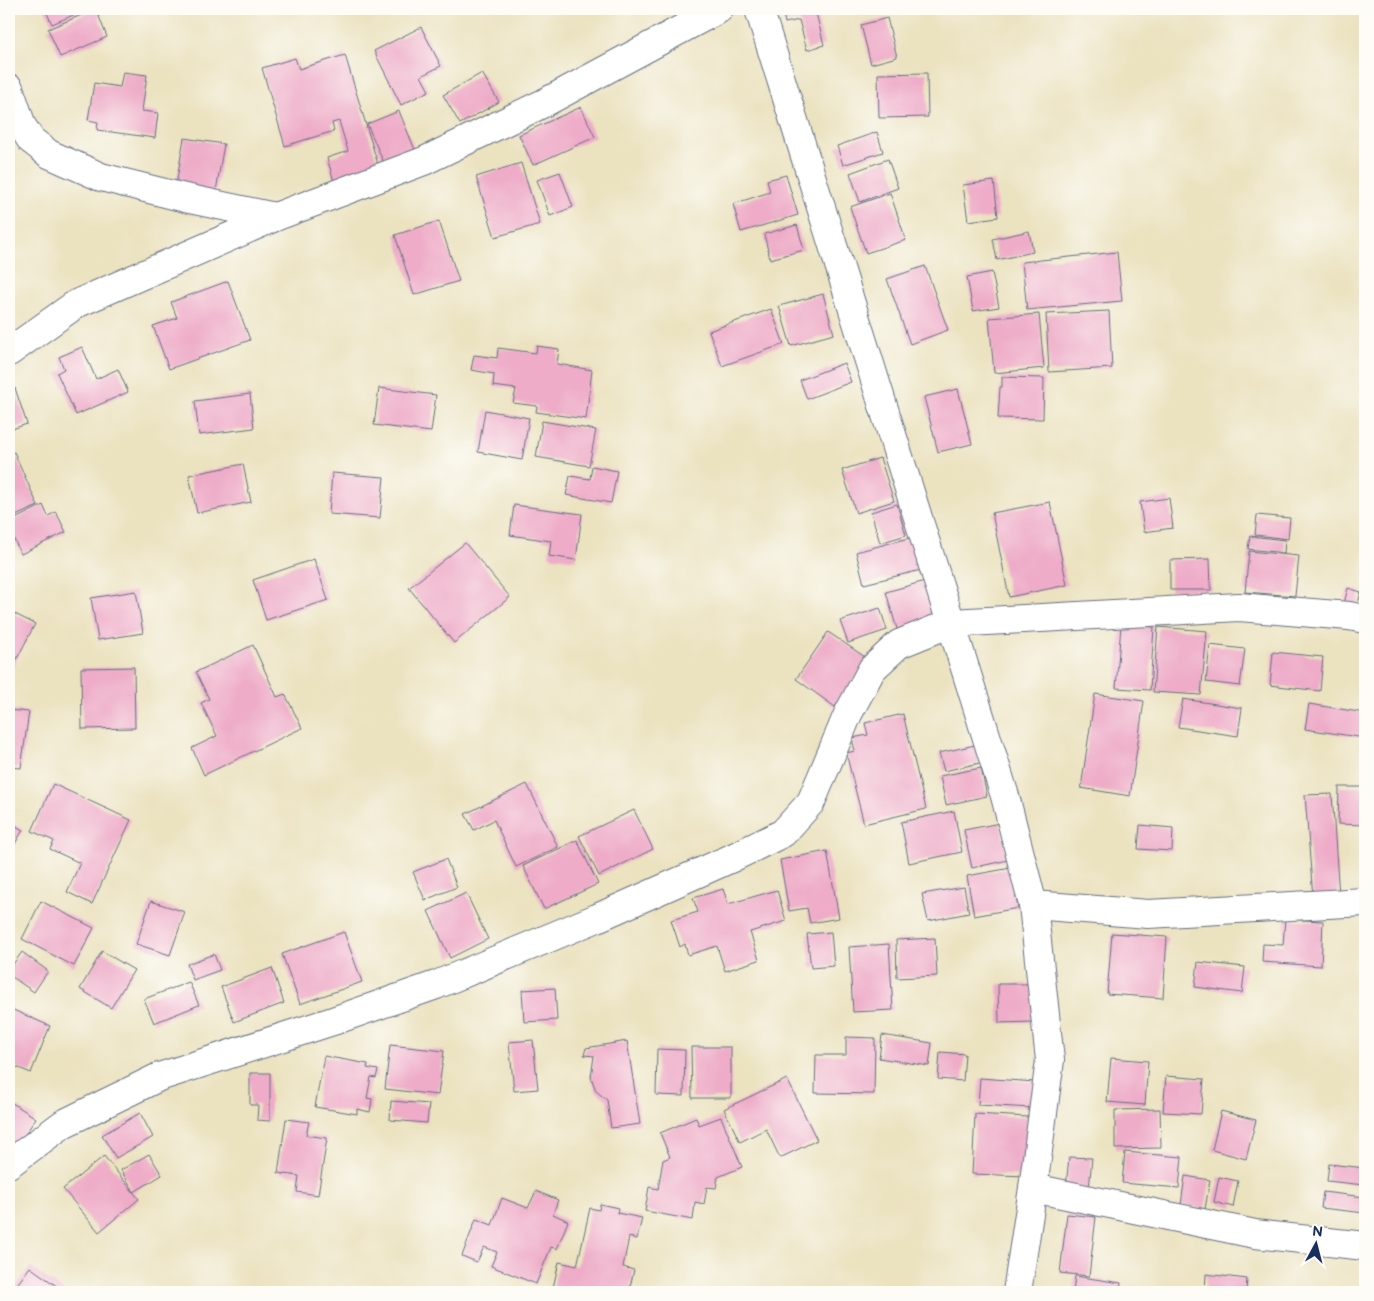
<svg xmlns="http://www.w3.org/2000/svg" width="1374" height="1301" font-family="'Balsamiq Sans',sans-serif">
	<rect width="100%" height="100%" fill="#fdfcf7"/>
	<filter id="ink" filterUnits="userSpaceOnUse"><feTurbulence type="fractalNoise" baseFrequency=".02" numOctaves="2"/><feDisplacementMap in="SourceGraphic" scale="10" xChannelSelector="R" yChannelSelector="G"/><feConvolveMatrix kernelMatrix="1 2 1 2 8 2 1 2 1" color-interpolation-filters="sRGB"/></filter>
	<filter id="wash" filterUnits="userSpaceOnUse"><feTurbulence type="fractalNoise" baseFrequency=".0096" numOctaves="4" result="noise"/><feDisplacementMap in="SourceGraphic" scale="20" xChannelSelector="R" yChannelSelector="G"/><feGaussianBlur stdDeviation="1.12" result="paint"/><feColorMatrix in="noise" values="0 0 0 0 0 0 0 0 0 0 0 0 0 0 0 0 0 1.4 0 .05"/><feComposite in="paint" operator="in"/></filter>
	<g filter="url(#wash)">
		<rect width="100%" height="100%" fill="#ebe2c0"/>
		<g id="blocks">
			<g fill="#eeacc8">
				<polygon points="45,9 88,9 52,24"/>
				<polygon points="96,9 107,37 60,57 48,29"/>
				<polygon points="782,9 815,9 824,45 807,50 799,20 785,23"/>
				<polygon points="887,18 897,57 871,64 861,25"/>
				<polygon points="421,27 441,66 421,76 429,91 401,105 374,51"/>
				<polygon points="345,55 379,168 334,181 327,158 348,151 339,121 332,123 334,131 285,146 262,68 295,58 299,69"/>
				<polygon points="123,72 147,75 142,111 158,113 155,138 97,130 98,122 88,120 94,83 120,87"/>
				<polygon points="482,73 499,102 460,124 443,95"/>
				<polygon points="927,73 928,117 879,118 878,74"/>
				<polygon points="581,107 595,137 533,165 519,135"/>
				<polygon points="399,111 418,157 387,170 367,124"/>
				<polygon points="877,132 883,152 843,165 837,146"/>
				<polygon points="184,138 224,144 215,197 175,191"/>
				<polygon points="888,159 898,188 860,202 850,173"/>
				<polygon points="521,163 540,224 495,237 476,177"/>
				<polygon points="560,172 573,207 550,216 537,180"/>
				<polygon points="786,175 798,215 741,232 733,204 770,192 767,180"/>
				<polygon points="994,181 998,217 968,221 963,185"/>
				<polygon points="890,193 906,240 866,253 850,207"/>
				<polygon points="439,221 459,281 414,295 395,235"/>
				<polygon points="797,225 804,250 770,259 764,234"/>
				<polygon points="1029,231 1033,252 997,260 993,239"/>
				<polygon points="1117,252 1122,301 1027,310 1022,262"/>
				<polygon points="925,266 948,330 910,344 887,279"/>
				<polygon points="992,272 999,307 973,311 967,277"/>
				<polygon points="228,281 250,340 169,369 153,326 177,318 171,302"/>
				<polygon points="823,294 834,334 791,346 779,306"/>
				<polygon points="771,309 784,344 722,366 709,331"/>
				<polygon points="1109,311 1112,368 1049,372 1046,314"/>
				<polygon points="1039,314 1044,368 994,373 989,318"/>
				<polygon points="537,346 559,349 557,364 592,370 586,419 536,412 537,406 513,403 516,389 493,386 494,374 471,370 474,355 497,358 498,348 536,353"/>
				<polygon points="82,347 96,379 118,369 128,392 76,415 57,373 64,369 59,357"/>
				<polygon points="844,363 851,382 807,399 800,380"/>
				<polygon points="1002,377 1044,378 1043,419 998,418 1000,387 1002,387"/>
				<polygon points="15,388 27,424 9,430 9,390"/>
				<polygon points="379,388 436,395 431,432 374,425"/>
				<polygon points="958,389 972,444 938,452 924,397"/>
				<polygon points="250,394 254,428 199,435 195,401"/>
				<polygon points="485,410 529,418 522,460 478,452"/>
				<polygon points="542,421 596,430 589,466 536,457"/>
				<polygon points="14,452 38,506 9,519 9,454"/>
				<polygon points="880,458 894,501 856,513 842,470"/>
				<polygon points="243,464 251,502 197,513 189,475"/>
				<polygon points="592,466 617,471 611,503 566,495 570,476 590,479"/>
				<polygon points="332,473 384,477 380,518 329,514"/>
				<polygon points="1169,498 1173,528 1144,532 1140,502"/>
				<polygon points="1050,502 1067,585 1009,597 992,513"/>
				<polygon points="897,504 906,535 880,543 871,512"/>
				<polygon points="43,505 48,516 56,512 66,532 21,554 9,529 9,522"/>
				<polygon points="514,505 582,514 576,560 549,556 551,541 510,535"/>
				<polygon points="1257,515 1290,518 1288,539 1255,535"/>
				<polygon points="1250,536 1285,540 1284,553 1248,549"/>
				<polygon points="913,537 921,570 864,584 856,552"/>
				<polygon points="465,543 510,597 454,643 409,588"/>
				<polygon points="1249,551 1299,556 1295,596 1245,592"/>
				<polygon points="314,559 328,600 266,620 253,580"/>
				<polygon points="1210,559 1211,590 1170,590 1170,560"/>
				<polygon points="925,581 936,618 897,629 886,592"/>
				<polygon points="1348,588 1361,592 1356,611 1343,607"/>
				<polygon points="136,591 143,633 98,640 91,598"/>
				<polygon points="880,608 887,630 848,643 840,621"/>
				<polygon points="9,611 35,624 9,674"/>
				<polygon points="1121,625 1154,627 1150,690 1116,688"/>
				<polygon points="1158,627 1207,631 1201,695 1153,692"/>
				<polygon points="828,632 868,659 835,707 796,679"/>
				<polygon points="253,645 277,697 285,694 302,728 204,775 192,748 217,736 201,703 209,699 196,672"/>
				<polygon points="1210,645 1245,649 1240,686 1206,682"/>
				<polygon points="1273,652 1323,657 1320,691 1270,685"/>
				<polygon points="134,667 135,728 82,729 81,668"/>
				<polygon points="1095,694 1144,701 1130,796 1081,788"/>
				<polygon points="1183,699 1242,708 1238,736 1178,727"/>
				<polygon points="1309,704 1365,713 1365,738 1305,729"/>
				<polygon points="9,710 29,712 21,768 9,767"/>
				<polygon points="903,714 926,809 864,824 846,753 855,751 852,738 868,735 865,723"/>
				<polygon points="975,745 980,763 944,771 939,753"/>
				<polygon points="981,768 987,796 946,805 940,776"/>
				<polygon points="53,784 131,820 92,904 67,892 80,863 50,849 54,841 32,831"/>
				<polygon points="527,784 558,847 516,867 494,820 474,830 465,814"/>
				<polygon points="1339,787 1365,787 1365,825 1338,824"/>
				<polygon points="1332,794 1339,896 1313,898 1305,795"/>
				<polygon points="634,810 653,849 599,876 579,836"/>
				<polygon points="954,811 962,852 909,863 901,822"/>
				<polygon points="9,822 23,830 9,854"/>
				<polygon points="1000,823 1008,860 972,868 964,830"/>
				<polygon points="1140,825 1173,828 1172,851 1138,849"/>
				<polygon points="577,840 598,884 544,909 523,866"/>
				<polygon points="827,851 839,918 810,923 807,908 789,911 780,860"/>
				<polygon points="446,859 457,887 425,900 413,872"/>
				<polygon points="1011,868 1018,908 974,916 967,876"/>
				<polygon points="964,887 969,913 928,921 922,894"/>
				<polygon points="723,889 728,904 777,890 786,921 750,932 759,960 725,971 717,946 688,955 685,944 680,947 671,920 698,912 693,898"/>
				<polygon points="466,893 488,939 450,958 428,911"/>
				<polygon points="41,901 94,928 74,966 22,939"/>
				<polygon points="151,901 185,912 170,955 136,944"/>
				<polygon points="1285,919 1323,921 1321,966 1262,962 1263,944 1283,945"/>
				<polygon points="344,932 362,982 300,1004 282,954"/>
				<polygon points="831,932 834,966 811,968 807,934"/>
				<polygon points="1112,933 1167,937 1163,998 1107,994"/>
				<polygon points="935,938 937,976 897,978 896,940"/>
				<polygon points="889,944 893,1010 853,1012 849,947"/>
				<polygon points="102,951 134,970 111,1008 80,989"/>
				<polygon points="22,952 48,971 34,992 9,975 9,970"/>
				<polygon points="214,954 220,970 193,980 187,964"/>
				<polygon points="1198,962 1245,967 1242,993 1195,987"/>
				<polygon points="272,968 284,1003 234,1022 221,987"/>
				<polygon points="189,982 199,1005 154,1023 144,999"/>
				<polygon points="998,984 1033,984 1034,1022 999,1023"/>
				<polygon points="555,988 557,1020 524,1022 522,990"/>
				<polygon points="11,1009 50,1026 31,1073 9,1064 9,1014"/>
				<polygon points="882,1035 932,1043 929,1066 879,1058"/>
				<polygon points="846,1037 875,1038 874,1094 815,1093 816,1055 846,1055"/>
				<polygon points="533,1040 538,1089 514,1091 509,1042"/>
				<polygon points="627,1041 640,1124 611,1128 607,1100 596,1091 591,1077 594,1056 584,1055 586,1048"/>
				<polygon points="390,1045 444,1051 438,1095 385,1089"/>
				<polygon points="691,1047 731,1047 731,1098 692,1098"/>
				<polygon points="657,1049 685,1050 684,1096 656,1095"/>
				<polygon points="940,1052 965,1054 963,1081 938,1079"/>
				<polygon points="324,1056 368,1064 367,1068 378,1070 376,1078 371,1077 367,1098 372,1099 370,1112 357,1109 357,1114 315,1107"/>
				<polygon points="1111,1058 1148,1061 1145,1105 1107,1102"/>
				<polygon points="250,1073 270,1073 270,1121 257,1120 258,1105 250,1105"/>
				<polygon points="1166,1076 1204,1079 1201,1114 1163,1112"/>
				<polygon points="980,1078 1035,1082 1033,1108 978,1105"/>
				<polygon points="787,1079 817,1140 780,1158 766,1129 740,1142 724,1109"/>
				<polygon points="9,1101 36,1118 9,1159"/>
				<polygon points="391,1101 429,1104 427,1123 390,1120"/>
				<polygon points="1160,1109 1161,1148 1115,1149 1115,1110"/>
				<polygon points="1221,1111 1256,1120 1246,1159 1212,1150"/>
				<polygon points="140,1113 153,1137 116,1158 102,1135"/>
				<polygon points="975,1114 1028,1117 1026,1176 972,1174"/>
				<polygon points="721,1117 742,1167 718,1177 716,1188 707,1187 704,1204 695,1202 693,1220 645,1211 649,1187 658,1189 663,1160 670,1157 660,1133 696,1118 699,1125"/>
				<polygon points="286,1119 309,1122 306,1135 327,1138 318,1195 297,1192 299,1176 278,1173"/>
				<polygon points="1125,1152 1182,1157 1179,1188 1122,1183"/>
				<polygon points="149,1154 162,1175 134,1192 121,1170"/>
				<polygon points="104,1156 139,1199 99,1232 63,1189"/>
				<polygon points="1069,1157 1092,1158 1089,1189 1066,1186"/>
				<polygon points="1329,1164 1365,1168 1364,1185 1327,1181"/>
				<polygon points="1185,1176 1210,1180 1205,1209 1181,1205"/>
				<polygon points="1219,1177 1238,1181 1233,1207 1214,1202"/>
				<polygon points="536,1191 558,1200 553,1214 568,1221 557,1249 551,1247 536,1284 491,1266 497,1252 484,1247 477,1262 462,1256 476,1219 492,1225 502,1198 528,1208"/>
				<polygon points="1323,1192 1365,1197 1365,1213 1321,1208"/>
				<polygon points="600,1204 618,1208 617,1213 642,1218 637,1239 629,1237 623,1267 634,1270 629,1291 624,1290 623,1292 552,1292 559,1262 577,1266 590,1208 599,1210"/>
				<polygon points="1067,1214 1096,1217 1089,1276 1060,1273"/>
				<polygon points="30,1267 65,1292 16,1292 13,1290"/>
				<polygon points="1206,1274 1247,1279 1246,1292 1205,1292"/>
				<polygon points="1075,1276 1121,1283 1120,1292 1073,1292"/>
			</g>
		</g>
	</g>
	<g filter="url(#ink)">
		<use href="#blocks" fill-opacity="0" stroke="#646e80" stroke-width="1"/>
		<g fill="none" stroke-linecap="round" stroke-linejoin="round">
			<defs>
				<g id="minor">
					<polyline points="9,88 22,126 31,140 49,154 101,177 185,198 275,217"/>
					<polyline points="9,352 76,304 275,217 424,161 544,103 719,9"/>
					<polyline points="1033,905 1148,914 1365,902"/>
					<polyline points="9,1164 63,1124 159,1077 333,1021 436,985 597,918 732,858 783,833 811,802 848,714 872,669 899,644 951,623 1239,607 1349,616 1365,619"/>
					<polyline points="1033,1188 1255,1234 1365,1246"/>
				</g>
				<polyline id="secondary" points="759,9 1005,796 1033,905 1050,1060 1033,1188 1017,1292"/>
			</defs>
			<use href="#minor" stroke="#646e80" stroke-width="30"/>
			<use href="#secondary" stroke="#646e80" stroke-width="30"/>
			<use href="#minor" stroke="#fff" stroke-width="28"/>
			<use href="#secondary" stroke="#fff" stroke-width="28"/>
		</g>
	</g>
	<rect width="1374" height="1301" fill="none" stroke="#fdfcf7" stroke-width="30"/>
	<g transform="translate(1316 1244) rotate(7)" stroke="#fdfcf7" stroke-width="4" paint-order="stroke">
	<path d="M0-4L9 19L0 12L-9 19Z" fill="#1b2f5e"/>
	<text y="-8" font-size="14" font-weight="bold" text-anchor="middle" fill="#1b2f5e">N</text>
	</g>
</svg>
